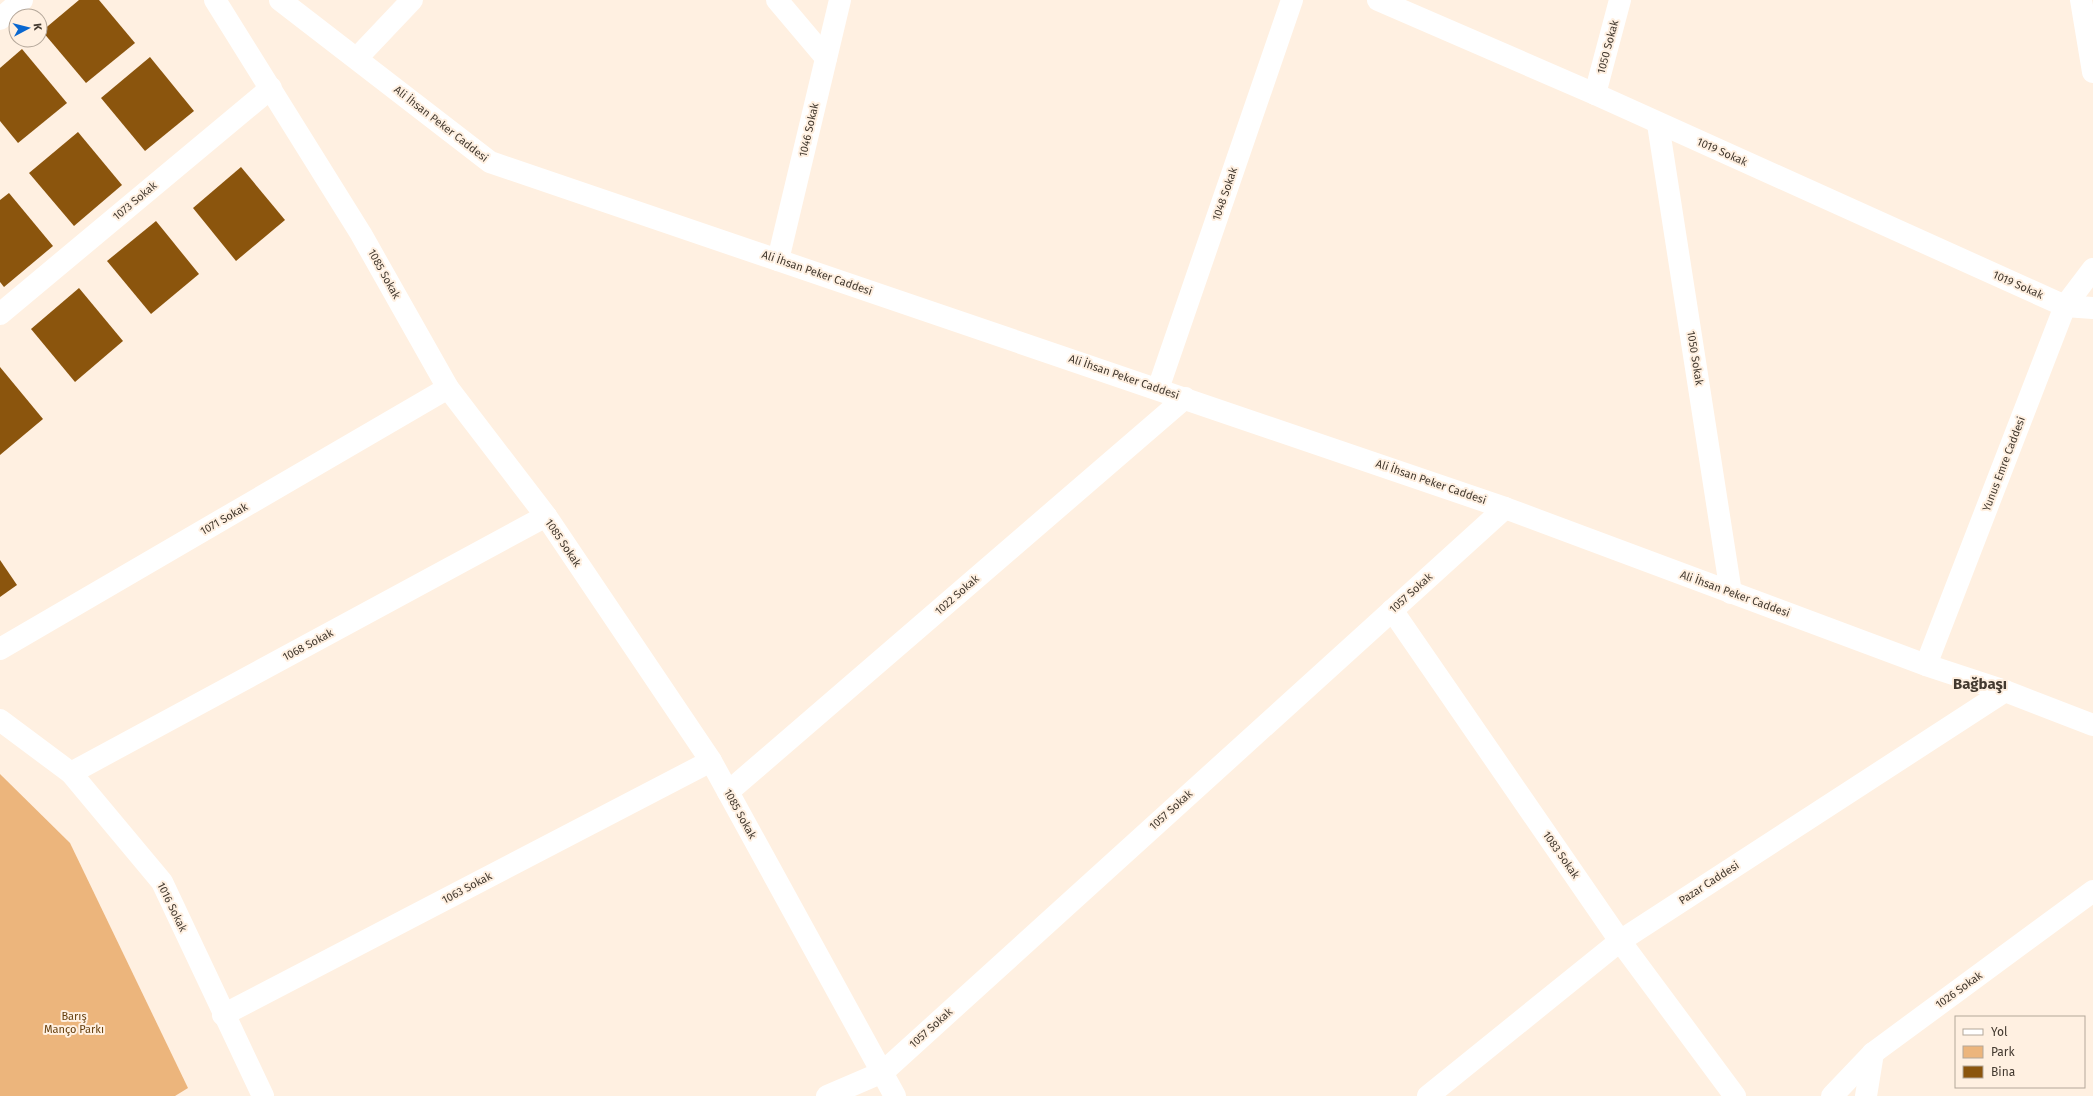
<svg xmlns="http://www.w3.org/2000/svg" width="2093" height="1096" font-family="'Fira Sans',sans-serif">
	<rect width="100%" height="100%" fill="#fff0e1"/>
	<polygon fill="#ecb57c" points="0,774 70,843 188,1088 175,1096 0,1096"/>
	<g fill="#8b550d">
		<polygon points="79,0 99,0 135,43 86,83 42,31"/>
		<polygon points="22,49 67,103 18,143 0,121 0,68"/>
		<polygon points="150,57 194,111 145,151 101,98"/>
		<polygon points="78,132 122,185 74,226 29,173"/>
		<polygon points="241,167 285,220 236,261 193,208"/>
		<polygon points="9,193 53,246 4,287 0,282 0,200"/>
		<polygon points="156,221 199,274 151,314 107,261"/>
		<polygon points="79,288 123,341 75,382 31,329"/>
		<polygon points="0,367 43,419 0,455"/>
		<polygon points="0,560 17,585 0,597"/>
	</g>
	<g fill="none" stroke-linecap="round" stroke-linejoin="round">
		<g stroke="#fff" stroke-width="22">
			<polyline points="215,0 361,234 448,388 546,516 711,761 895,1096"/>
			<polyline points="280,0 490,162 1505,508 1926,665 2005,691 2093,725"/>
			<polyline points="777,0 826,58"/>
			<polyline points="1378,0 1595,94 2065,306 2093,308"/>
			<polyline points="2081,0 2093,72"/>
			<polyline points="0,19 22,0"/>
			<polyline points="357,58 412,0"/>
			<polyline points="1595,94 1620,0"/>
			<polyline points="1658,124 1731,593"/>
			<polyline points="778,260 840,0"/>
			<polyline points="0,314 271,88"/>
			<polyline points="1158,389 1292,0"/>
			<polyline points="1392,610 1620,941 1735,1096"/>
			<polyline points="0,649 448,388"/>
			<polyline points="1926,665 2065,306 2093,269"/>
			<polyline points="0,720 71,773 162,882 263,1096"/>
			<polyline points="71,773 546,516"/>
			<polyline points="728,792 1185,398"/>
			<polyline points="223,1015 711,761"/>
			<polyline points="827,1096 883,1072 1505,508"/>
			<polyline points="1428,1096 1620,941 2005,691"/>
			<polyline points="1832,1096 1873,1053 2093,891"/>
			<polyline points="1866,1096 1873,1053"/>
		</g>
	</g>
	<g text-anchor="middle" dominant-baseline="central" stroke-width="4" stroke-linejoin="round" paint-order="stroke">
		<g font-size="11" fill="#43392f" stroke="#fff0e1">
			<text transform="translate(1608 47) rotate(-75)">1050 Sokak</text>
			<text transform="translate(441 124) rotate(38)">Ali İhsan Peker Caddesi</text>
			<text transform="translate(809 130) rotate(-77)">1046 Sokak</text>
			<text transform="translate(1722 152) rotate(24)">1019 Sokak</text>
			<text transform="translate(1225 194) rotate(-71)">1048 Sokak</text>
			<text transform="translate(135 201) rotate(-40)">1073 Sokak</text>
			<text transform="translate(817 273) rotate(19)">Ali İhsan Peker Caddesi</text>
			<text transform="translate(384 274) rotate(61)">1085 Sokak</text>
			<text transform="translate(2018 285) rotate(24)">1019 Sokak</text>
			<text transform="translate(1695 358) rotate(81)">1050 Sokak</text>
			<text transform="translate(1124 377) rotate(19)">Ali İhsan Peker Caddesi</text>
			<text transform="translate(2004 464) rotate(-69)">Yunus Emre Caddesi</text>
			<text transform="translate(1431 482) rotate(19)">Ali İhsan Peker Caddesi</text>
			<text transform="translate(224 519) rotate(-30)">1071 Sokak</text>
			<text transform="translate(563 543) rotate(56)">1085 Sokak</text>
			<text transform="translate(1411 593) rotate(-42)">1057 Sokak</text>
			<text transform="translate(1735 594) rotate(20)">Ali İhsan Peker Caddesi</text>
			<text transform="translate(957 595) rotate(-41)">1022 Sokak</text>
			<text transform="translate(308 645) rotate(-28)">1068 Sokak</text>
			<text transform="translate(1171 810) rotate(-42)">1057 Sokak</text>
			<text transform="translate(740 814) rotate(61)">1085 Sokak</text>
			<text transform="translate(1561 855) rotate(55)">1083 Sokak</text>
			<text transform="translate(1709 883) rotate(-33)">Pazar Caddesi</text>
			<text transform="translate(467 888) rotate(-28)">1063 Sokak</text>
			<text transform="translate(172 907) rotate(64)">1016 Sokak</text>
			<text transform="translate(1959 990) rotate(-36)">1026 Sokak</text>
			<text transform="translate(931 1028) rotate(-42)">1057 Sokak</text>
		</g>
		<g font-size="11" fill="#653e0c" stroke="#fff0e1">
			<text x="74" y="1016">Barış<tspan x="74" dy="13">Manço Parkı</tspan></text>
		</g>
		<g font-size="15" font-weight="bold" fill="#43392f" stroke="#fff0e1">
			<text x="1980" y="684">Bağbaşı</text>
		</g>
	</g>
	<rect x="1955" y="1016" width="130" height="72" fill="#fff0e1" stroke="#b4a79a"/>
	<rect x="1963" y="1029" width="20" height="6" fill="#ffffff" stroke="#b4a79a"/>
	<text x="1991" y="1036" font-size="12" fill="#43392f">Yol</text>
	<rect x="1963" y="1046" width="20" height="12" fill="#ecb57c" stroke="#b4a79a"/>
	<text x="1991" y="1056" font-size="12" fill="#43392f">Park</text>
	<rect x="1963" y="1066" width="20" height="12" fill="#8b550d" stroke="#b4a79a"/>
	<text x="1991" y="1076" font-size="12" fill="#43392f">Bina</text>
	<g transform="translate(28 28) rotate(83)"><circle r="19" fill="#fff0e1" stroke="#b4a79a"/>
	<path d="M0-3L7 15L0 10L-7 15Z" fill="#0967d0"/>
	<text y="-6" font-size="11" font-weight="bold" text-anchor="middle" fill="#43392f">K</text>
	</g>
</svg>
